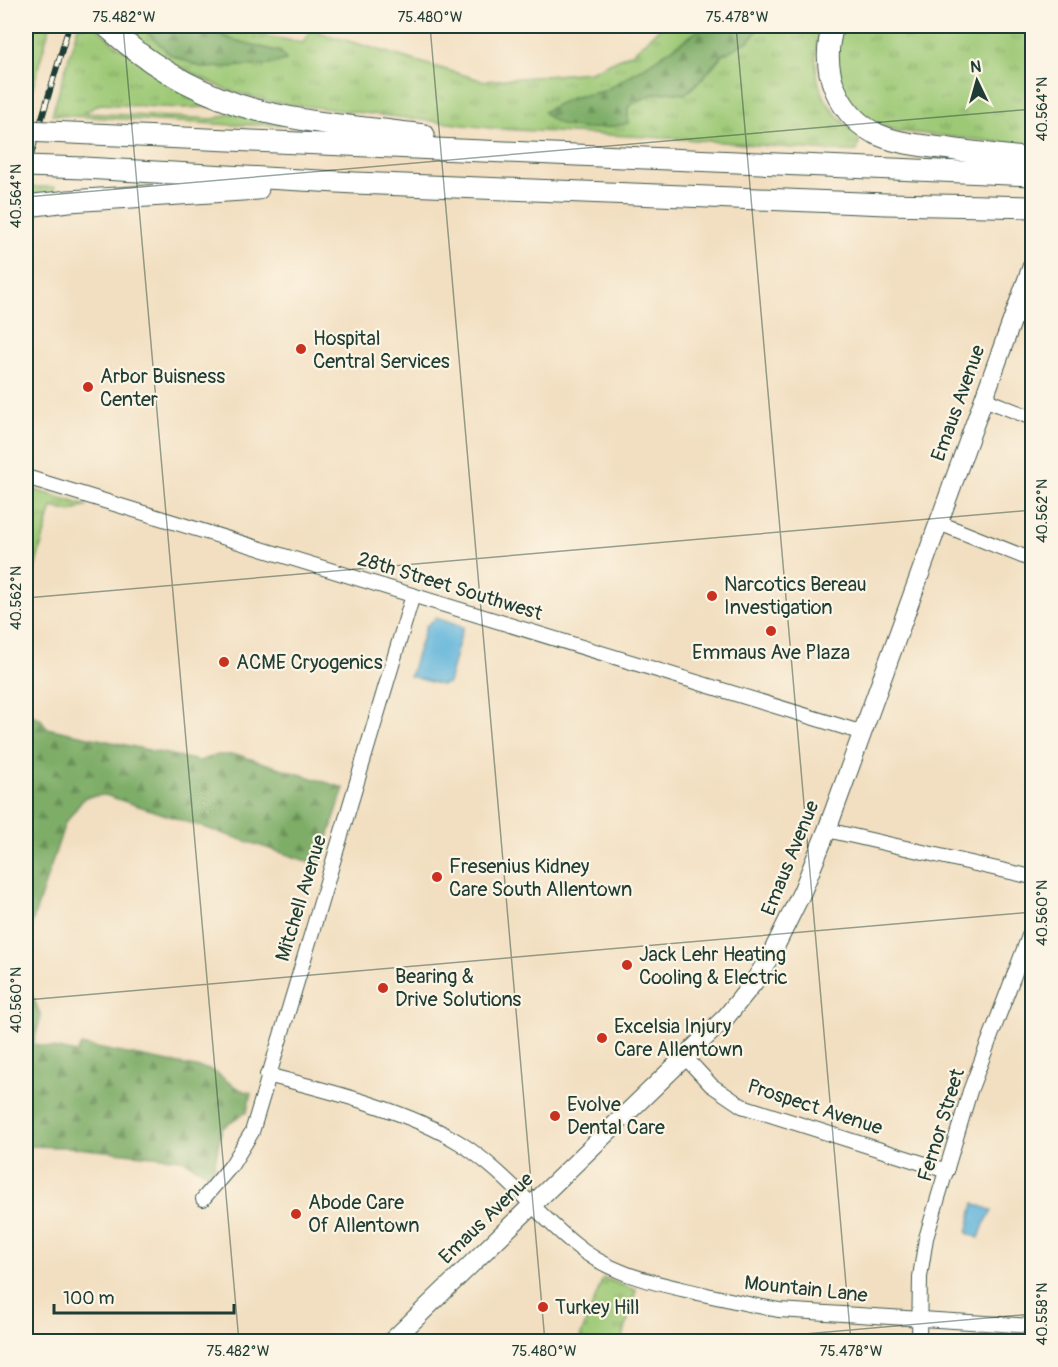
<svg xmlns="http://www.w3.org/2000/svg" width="1058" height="1367" font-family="Pangolin,sans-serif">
	<defs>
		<pattern id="grass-tufts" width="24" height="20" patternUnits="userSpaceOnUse" patternTransform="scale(1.5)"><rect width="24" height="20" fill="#9dc976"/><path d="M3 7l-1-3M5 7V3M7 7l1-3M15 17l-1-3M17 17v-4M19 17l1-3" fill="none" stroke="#7fa462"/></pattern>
		<pattern id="forest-firs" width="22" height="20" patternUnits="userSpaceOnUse" patternTransform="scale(1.5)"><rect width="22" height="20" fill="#7ead67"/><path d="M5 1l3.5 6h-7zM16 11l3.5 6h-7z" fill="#678e56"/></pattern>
	</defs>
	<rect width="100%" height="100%" fill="#fcf5e5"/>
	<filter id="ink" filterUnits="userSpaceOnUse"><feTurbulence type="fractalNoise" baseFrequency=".0167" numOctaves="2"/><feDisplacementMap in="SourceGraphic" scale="12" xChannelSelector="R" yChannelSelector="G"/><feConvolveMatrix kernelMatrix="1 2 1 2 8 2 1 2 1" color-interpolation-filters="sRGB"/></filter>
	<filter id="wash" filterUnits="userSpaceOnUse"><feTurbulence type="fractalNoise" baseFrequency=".008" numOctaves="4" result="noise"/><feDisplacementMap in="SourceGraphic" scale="24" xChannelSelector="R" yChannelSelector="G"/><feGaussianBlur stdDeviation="1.35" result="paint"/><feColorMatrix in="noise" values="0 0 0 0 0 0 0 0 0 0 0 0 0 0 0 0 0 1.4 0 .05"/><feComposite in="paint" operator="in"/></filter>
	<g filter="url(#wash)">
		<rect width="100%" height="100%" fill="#f2dfc1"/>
		<g fill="url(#grass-tufts)" stroke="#5e8355" stroke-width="1.5">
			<polygon points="26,26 50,26 26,111"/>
			<polygon points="78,26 95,26 117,46 219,104 209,107 183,108 100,104 83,113 214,119 238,111 300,124 234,125 52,115"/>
			<path d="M123 26H145L148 33 244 65H269L280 52 230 39 203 26H233L256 34 303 43 311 30 484 81 590 72 634 52 662 26H705L643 68 604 91 571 98 550 119C578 130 598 130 628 123V107C648 94 662 89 685 94L701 80 722 55 750 40 760 26H820C809 77 819 105 860 137L857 151H830L685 139 499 129 271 102 227 90 174 65 149 49Z"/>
			<polygon points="839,26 1032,26 1032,146 898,131 873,123 842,95 833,43"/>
			<polygon points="31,187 55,187 53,196 27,198"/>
			<polygon points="26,487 87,506 70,512 52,507 26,599"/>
			<polygon points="603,1278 636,1290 622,1341 588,1341 580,1338"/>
		</g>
		<g fill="url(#forest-firs)" stroke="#4e754e" stroke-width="1.5">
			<polygon points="145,26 203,26 230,39 280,52 286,60 269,65 203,68 171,55 148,33"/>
			<path d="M705 26H760L750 40 722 55 701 80 685 94C662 89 648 94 628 107V123C603 129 562 135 544 112L550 108 571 98 604 91 643 68Z"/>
			<polygon points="26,714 40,718 47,728 199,761 218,755 238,755 344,788 319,865 105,795 85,797 65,823 32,923 26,961"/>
			<path d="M26 982 41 1016 33 1044 77 1053 81 1045 211 1070C225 1078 235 1090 251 1093L247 1112 222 1128 212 1176 182 1159 67 1147 26 1146Z"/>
		</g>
		<g fill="#5eb4db" stroke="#3e7888" stroke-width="1.5">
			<polygon points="436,618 463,627 448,683 441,685 410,676 426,626"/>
			<polygon points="974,1203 992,1211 984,1224 979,1238 967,1233"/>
		</g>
	</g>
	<g filter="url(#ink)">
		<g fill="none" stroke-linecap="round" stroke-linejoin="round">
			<defs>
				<g id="minor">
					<polyline points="984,399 1032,418"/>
					<polyline points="26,477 863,733"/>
					<polyline points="939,523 1032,560"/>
					<polyline points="827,830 1032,877"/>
					<polyline points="685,1057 711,1085 742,1106 947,1171"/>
					<path d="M267 1075C329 1091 407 1110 460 1143 504 1171 534 1211 573 1243 613 1277 658 1283 707 1295 731 1300 755 1306 779 1310L1032 1326"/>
					<polyline points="203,1199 231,1166 252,1132 413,595"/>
					<polyline points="919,1342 920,1277 926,1238 970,1091 1032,928"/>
				</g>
				<polyline id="major" points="391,1342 726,1017 754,982 772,953 802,892 827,830 1032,266"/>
				<g id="highway">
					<path d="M106 26C144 61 189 88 239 105 296 123 365 127 424 135"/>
					<path d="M833 26C827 46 826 68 835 89 857 141 900 143 950 149 977 153 1005 156 1032 159"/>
					<polyline points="93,134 1032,175"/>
					<polyline points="84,168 355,183 886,204 1032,207"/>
					<polyline points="26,206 69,201 258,189"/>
				</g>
			</defs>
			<use href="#minor" stroke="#3f5549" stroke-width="16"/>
			<use href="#major" stroke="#3f5549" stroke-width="20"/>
			<use href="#highway" stroke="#3f5549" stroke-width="23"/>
			<use href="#minor" stroke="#fff" stroke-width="14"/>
			<use href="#major" stroke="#fff" stroke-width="18"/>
			<use href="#highway" stroke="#fff" stroke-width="21"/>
			<defs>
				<polyline id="rail" points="26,172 69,26"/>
			</defs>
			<use href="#rail" stroke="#1f3d34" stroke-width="6"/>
			<use href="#rail" stroke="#fcf5e5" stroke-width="4" stroke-dasharray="11" stroke-linecap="butt"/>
			<defs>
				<g id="highway-bridge">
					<polyline points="26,131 93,134"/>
					<polyline points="26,166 84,168"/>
				</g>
			</defs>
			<use href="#highway-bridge" stroke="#3f5549" stroke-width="23" stroke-linecap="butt"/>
			<use href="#highway-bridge" stroke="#fff" stroke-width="21"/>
		</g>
	</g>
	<path fill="none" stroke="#1f3d34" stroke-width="1.5" stroke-opacity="0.45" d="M123 26 239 1342M430 26 545 1342M736 26 851 1342M26 197 1032 109M26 598 1032 510M26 1000 1032 912M715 1342 1032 1314"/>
	<g fill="#c8321e" stroke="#fcf5e5" stroke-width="2">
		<circle cx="301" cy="349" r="6"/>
		<circle cx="88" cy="387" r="6"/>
		<circle cx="712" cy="596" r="6"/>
		<circle cx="771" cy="631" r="6"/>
		<circle cx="224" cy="662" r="6"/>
		<circle cx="437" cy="877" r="6"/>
		<circle cx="627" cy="965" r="6"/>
		<circle cx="383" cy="988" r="6"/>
		<circle cx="602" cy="1038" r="6"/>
		<circle cx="555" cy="1116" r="6"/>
		<circle cx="296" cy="1214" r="6"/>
		<circle cx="543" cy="1307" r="6"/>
	</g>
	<g text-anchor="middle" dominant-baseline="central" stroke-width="4.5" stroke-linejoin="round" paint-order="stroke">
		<g font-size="20" fill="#1f3d34" stroke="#fcf5e5" text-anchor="start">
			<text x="313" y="338">Hospital<tspan x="313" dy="23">Central Services</tspan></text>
			<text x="100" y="376">Arbor Buisness<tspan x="100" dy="23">Center</tspan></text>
			<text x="724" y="584">Narcotics Bereau<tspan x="724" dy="23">Investigation</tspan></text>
			<text x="771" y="652" text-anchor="middle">Emmaus Ave Plaza</text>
			<text x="236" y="662">ACME Cryogenics</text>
			<text x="449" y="866">Fresenius Kidney<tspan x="449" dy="23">Care South Allentown</tspan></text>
			<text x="639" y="954">Jack Lehr Heating<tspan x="639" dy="23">Cooling &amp; Electric</tspan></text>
			<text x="395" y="976">Bearing &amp;<tspan x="395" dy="23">Drive Solutions</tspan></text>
			<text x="614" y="1026">Excelsia Injury<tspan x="614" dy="23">Care Allentown</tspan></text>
			<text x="567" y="1104">Evolve<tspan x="567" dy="23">Dental Care</tspan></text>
			<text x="308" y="1202">Abode Care<tspan x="308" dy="23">Of Allentown</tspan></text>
			<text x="555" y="1307">Turkey Hill</text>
		</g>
		<g font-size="20" fill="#1f3d34" stroke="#fcf5e5">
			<text transform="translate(958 403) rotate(-70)">Emaus Avenue</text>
			<text transform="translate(450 586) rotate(17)">28th Street Southwest</text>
			<text transform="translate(790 858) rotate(-68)">Emaus Avenue</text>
			<text transform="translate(301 898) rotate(-73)">Mitchell Avenue</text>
			<text transform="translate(815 1107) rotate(18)">Prospect Avenue</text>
			<text transform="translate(941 1125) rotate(-73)">Fernor Street</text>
			<text transform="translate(486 1218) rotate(-44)">Emaus Avenue</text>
			<text transform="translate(806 1289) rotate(6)">Mountain Lane</text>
		</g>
	</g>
	<rect width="1058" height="1367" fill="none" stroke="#fcf5e5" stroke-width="66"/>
	<g transform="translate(977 81) rotate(355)" stroke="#fcf5e5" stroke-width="4.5" paint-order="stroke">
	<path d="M0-4.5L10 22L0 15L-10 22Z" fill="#1f3d34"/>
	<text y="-9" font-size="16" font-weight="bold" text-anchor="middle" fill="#1f3d34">N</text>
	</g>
	<path d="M54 1304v9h180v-9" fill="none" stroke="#1f3d34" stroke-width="3"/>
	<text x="63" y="1304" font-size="18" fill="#1f3d34" stroke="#fcf5e5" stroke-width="4.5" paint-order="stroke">100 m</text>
	<rect x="33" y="33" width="992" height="1301" fill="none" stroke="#1f3d34" stroke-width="2"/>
	<g font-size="15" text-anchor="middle" fill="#1f3d34">
		<text x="124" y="22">75.482°W</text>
		<text x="430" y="22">75.480°W</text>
		<text x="737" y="22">75.478°W</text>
		<text transform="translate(1042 109) rotate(-90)" y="5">40.564°N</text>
		<text transform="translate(16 196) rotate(-90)" y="5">40.564°N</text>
		<text transform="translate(1042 511) rotate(-90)" y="5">40.562°N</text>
		<text transform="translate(16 598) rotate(-90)" y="5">40.562°N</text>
		<text transform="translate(1042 913) rotate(-90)" y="5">40.560°N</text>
		<text transform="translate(16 1000) rotate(-90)" y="5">40.560°N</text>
		<text transform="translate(1042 1314) rotate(-90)" y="5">40.558°N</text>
		<text x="238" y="1356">75.482°W</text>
		<text x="544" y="1356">75.480°W</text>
		<text x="851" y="1356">75.478°W</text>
	</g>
</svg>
